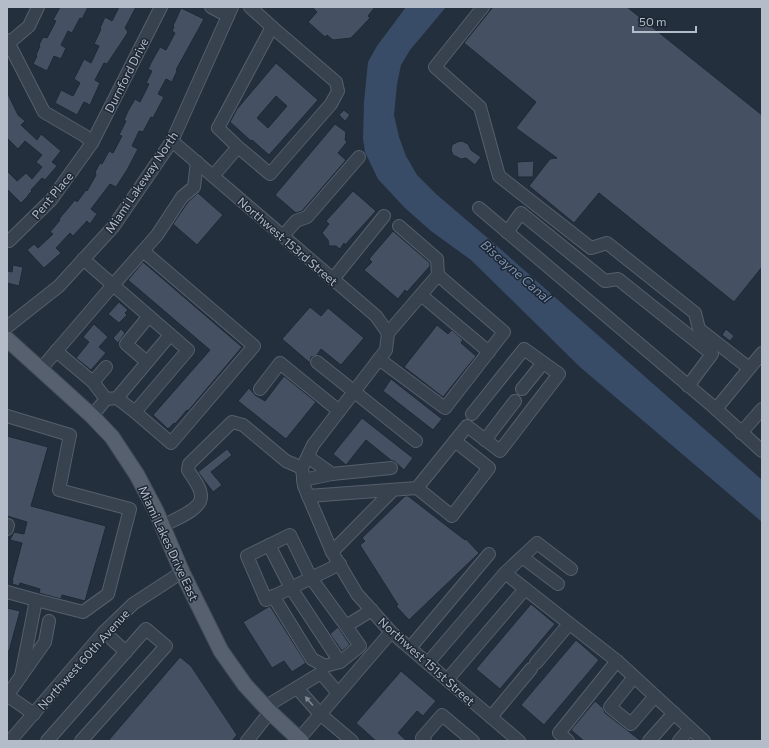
<svg xmlns="http://www.w3.org/2000/svg" width="769" height="748" font-family="Commissioner,sans-serif">
	<rect width="100%" height="100%" fill="#242f3e"/>
	<polygon fill="#394c67" points="406,7 446,7 410,50 401,65 397,84 394,115 399,137 406,156 417,175 436,194 497,246 762,480 762,522 580,367 471,260 431,231 405,208 378,179 365,152 363,139 364,102 368,62 377,46"/>
	<g fill="#455162" stroke="#1f2835" fill-rule="evenodd">
		<polygon points="60,7 88,7 82,19 80,18 72,33 68,31 61,45 66,48 61,59 54,56 47,71 33,64 37,56 36,55 40,46 39,45 43,37 47,38 56,21 53,20"/>
		<polygon points="119,7 136,7 125,28 128,32 123,40 107,64 104,63 95,80 100,83 90,105 84,102 77,115 55,103 61,90 73,96 80,83 74,79 84,59 91,63 99,46 94,44 101,29 100,28 105,17 112,21"/>
		<polygon points="312,7 375,7 368,16 370,18 351,38 333,40 327,35 325,37 308,22 317,12"/>
		<polygon points="493,7 627,7 762,115 762,267 734,302 599,193 574,223 529,186 550,159 557,158 516,128 536,102 464,43"/>
		<polygon points="181,8 204,19 176,70 177,71 172,82 166,79 158,94 164,97 153,118 151,117 143,132 139,131 132,146 138,149 127,170 116,187 110,184 91,209 97,214 90,224 87,221 73,236 70,233 56,248 61,253 44,268 27,250 34,244 38,248 53,234 50,232 60,220 59,219 75,200 77,202 86,190 87,191 96,175 95,172 100,163 102,164 109,151 113,153 122,136 119,135 126,121 124,120 128,111 135,99 140,102 149,84 146,83 152,71 148,69 153,59 160,47 166,50 175,33 172,31 174,27 173,26"/>
		<path d="M276 63 318 100 269 155 252 140 251 141 230 122 237 109ZM276 96 287 106 268 128 257 118Z"/>
		<polygon points="7,92 18,115 25,121 21,125 37,140 41,134 61,151 52,162 57,166 45,180 42,178 31,190 32,191 28,195 28,196 21,203 7,189 7,171 17,181 26,173 32,179 42,167 36,162 42,155 25,141 18,149 7,138"/>
		<polygon points="344,110 350,115 345,121 339,115"/>
		<polygon points="335,124 346,132 345,140 347,142 338,153 346,160 302,211 296,213 275,195"/>
		<polygon points="462,141 468,144 471,150 481,157 475,165 466,158 461,159 453,155 451,150 452,145 457,142"/>
		<polygon points="534,161 533,177 518,177 517,162"/>
		<polygon points="353,191 376,211 345,245 344,243 340,249 336,246 329,246 328,240 322,233 329,224 326,221"/>
		<polygon points="198,193 223,215 197,245 173,224 188,202"/>
		<polygon points="393,231 430,263 430,266 407,292 405,290 398,299 364,270 372,262 369,259"/>
		<polygon points="143,262 242,347 188,411 187,410 175,424 174,423 168,429 153,415 210,350 128,280"/>
		<polygon points="13,265 23,267 19,286 7,283 7,271 12,272"/>
		<polygon points="119,302 128,310 125,313 127,315 119,323 108,314"/>
		<polygon points="310,307 321,316 328,308 364,338 341,365 321,349 317,355 311,357 310,363 282,339"/>
		<polygon points="94,324 108,337 99,347 106,353 91,370 76,358 89,342 83,337"/>
		<polygon points="437,325 448,334 452,330 463,340 461,343 476,356 443,397 404,367"/>
		<polygon points="121,329 125,333 118,343 113,338"/>
		<polygon points="726,329 734,336 730,341 722,335"/>
		<polygon points="284,376 316,402 286,439 238,401 249,388 255,395 265,401"/>
		<polygon points="391,379 442,419 433,430 383,391"/>
		<polygon points="362,418 413,458 404,470 394,461 392,461 366,440 346,465 333,454"/>
		<polygon points="7,436 48,447 31,506 106,526 85,601 62,595 61,599 39,593 40,589 20,583 19,586 12,584 13,581 12,581 22,543 10,540 14,532 24,534 27,522 7,516"/>
		<polygon points="227,449 232,455 211,472 222,485 213,492 198,472"/>
		<polygon points="405,496 408,496 465,540 466,539 479,553 409,620 396,606 398,605 360,545 365,541 362,538"/>
		<polygon points="531,604 555,624 500,689 476,669"/>
		<polygon points="270,606 306,663 292,672 284,661 272,668 243,622"/>
		<polygon points="7,608 20,611 9,651 7,651"/>
		<polygon points="338,627 350,645 342,651 330,634"/>
		<polygon points="576,640 599,660 544,725 521,705"/>
		<polygon points="180,657 191,666 237,735 232,741 108,741"/>
		<polygon points="401,671 436,701 423,716 417,711 398,733 407,741 376,741 356,723"/>
		<polygon points="595,701 603,708 605,713 641,741 584,741 571,730"/>
	</g>
	<g fill="none" stroke-linecap="round" stroke-linejoin="round">
		<defs>
			<g id="minor">
				<polyline points="211,7 228,16"/>
				<polyline points="250,7 272,27"/>
				<polyline points="483,7 435,67 480,107 499,176 591,248 607,243 695,313 699,329 749,368"/>
				<polyline points="7,40 44,112 85,136 92,143"/>
				<polyline points="9,43 29,26 38,7"/>
				<polyline points="172,141 376,316 388,333 386,350 313,445 302,468 304,486 332,552 357,594 391,632 519,741"/>
				<polyline points="213,176 238,147 270,174 331,104 338,91 336,82 272,27 218,128 238,147"/>
				<polyline points="479,208 716,409 762,451"/>
				<polyline points="399,226 437,259 438,275"/>
				<polyline points="507,232 521,213 605,281 618,279 712,354 688,386"/>
				<polyline points="283,236 296,221 307,217 359,157"/>
				<polyline points="7,241 9,241 51,200 92,143 161,7"/>
				<polyline points="143,251 157,235 182,197 194,187 197,162"/>
				<polyline points="333,279 384,216"/>
				<polyline points="421,295 489,352"/>
				<polyline points="7,327 59,286 113,227 172,141 232,7"/>
				<polyline points="56,351 93,382"/>
				<polyline points="379,359 445,408 504,332 438,275 388,333"/>
				<polyline points="147,362 126,344 149,316"/>
				<polyline points="317,362 416,441"/>
				<polyline points="40,370 113,285 188,350 135,412 171,443 254,346 143,251 113,285 83,259"/>
				<polyline points="260,389 280,363 339,411"/>
				<polyline points="522,389 543,363"/>
				<polyline points="117,398 135,412"/>
				<polyline points="106,399 93,382 106,367"/>
				<polyline points="716,409 762,353"/>
				<polyline points="7,416 70,435 59,490 130,509 108,594 83,612 36,600 21,676"/>
				<polyline points="92,416 106,399 117,398 170,335"/>
				<polyline points="741,433 762,409"/>
				<polyline points="485,440 515,401"/>
				<polyline points="308,457 332,474 391,468"/>
				<polyline points="303,480 332,474"/>
				<polyline points="417,488 452,516 489,468 455,441"/>
				<polyline points="308,496 417,488 467,426 500,451 559,374 524,349 472,414"/>
				<polyline points="7,525 8,525 7,529"/>
				<path d="M162 526C173 520 202 510 201 496 201 487 192 477 188 470L189 464 232 422 243 425 286 461 302 468"/>
				<polyline points="269,545 291,588 340,662 325,666 312,659 273,596"/>
				<polyline points="332,552 393,490"/>
				<polyline points="522,557 558,584"/>
				<polyline points="340,564 266,600 247,556 290,535 311,578 346,626 372,610"/>
				<polyline points="505,573 537,543 571,569"/>
				<polyline points="7,592 36,600"/>
				<polyline points="104,632 126,652"/>
				<polyline points="410,648 489,554"/>
				<polyline points="340,662 360,646 346,626"/>
				<polyline points="428,663 505,573 617,661 704,741"/>
				<polyline points="536,663 569,624"/>
				<polyline points="634,677 610,707 631,724 655,696"/>
				<polyline points="447,680 525,589"/>
				<polyline points="297,688 320,714 352,741"/>
				<polyline points="7,696 45,642 49,621"/>
				<polyline points="7,697 11,698 34,714"/>
				<polyline points="265,707 321,673 338,693"/>
				<polyline points="491,717 531,669"/>
				<polyline points="299,739 391,632"/>
				<polyline points="10,741 104,632 133,604 182,572"/>
				<polyline points="47,741 146,629 166,646 81,741"/>
				<polyline points="247,741 270,712"/>
				<polyline points="425,741 422,738 442,715 473,741"/>
				<polyline points="568,741 559,733 617,661"/>
				<polyline points="649,741 674,713"/>
				<polyline points="679,741 690,728"/>
			</g>
			<polyline id="major" points="7,339 92,416 112,437 137,475 156,511 182,572 221,651 245,685 270,712 301,741"/>
		</defs>
		<use href="#minor" stroke="#565f6c" stroke-width="14"/>
		<use href="#major" stroke="#414a57" stroke-width="17"/>
		<use href="#minor" stroke="#38414e" stroke-width="12"/>
		<use href="#major" stroke="#56606e" stroke-width="15"/>
	</g>
	<defs><path id="oneway-solid" d="M-6-.8H1V-3.2L6.5 0L1 3.2V.8H-6Z"/></defs>
	<use fill="#7c8592" href="#oneway-solid" transform="translate(309 701) rotate(-131)"/>
	<g text-anchor="middle" dominant-baseline="central" stroke-width="3" stroke-linejoin="round" paint-order="stroke">
		<g font-size="12" fill="#b4bcc9" stroke="#1d2633">
			<text transform="translate(126 75) rotate(-63)">Durnford Drive</text>
			<text transform="translate(141 182) rotate(-56)">Miami Lakeway North</text>
			<text transform="translate(52 195) rotate(-50)">Pent Place</text>
			<text transform="translate(288 241) rotate(41)">Northwest 153rd Street</text>
			<text transform="translate(169 543) rotate(65)">Miami Lakes Drive East</text>
			<text transform="translate(83 659) rotate(-48)">Northwest 60th Avenue</text>
			<text transform="translate(427 661) rotate(42)">Northwest 151st Street</text>
		</g>
		<g font-size="13" font-style="italic" fill="#7c92b1" stroke="#1d2633">
			<text transform="translate(516 271) rotate(41)">Biscayne Canal</text>
		</g>
	</g>
	<rect width="769" height="748" fill="none" stroke="#b4bcc9" stroke-width="16"/>
	<path d="M633 26v6h63v-6" fill="none" stroke="#b4bcc9" stroke-width="2"/>
	<text x="639" y="26" font-size="12" fill="#b4bcc9" stroke="#1d2633" stroke-width="3" paint-order="stroke">50 m</text>
</svg>
